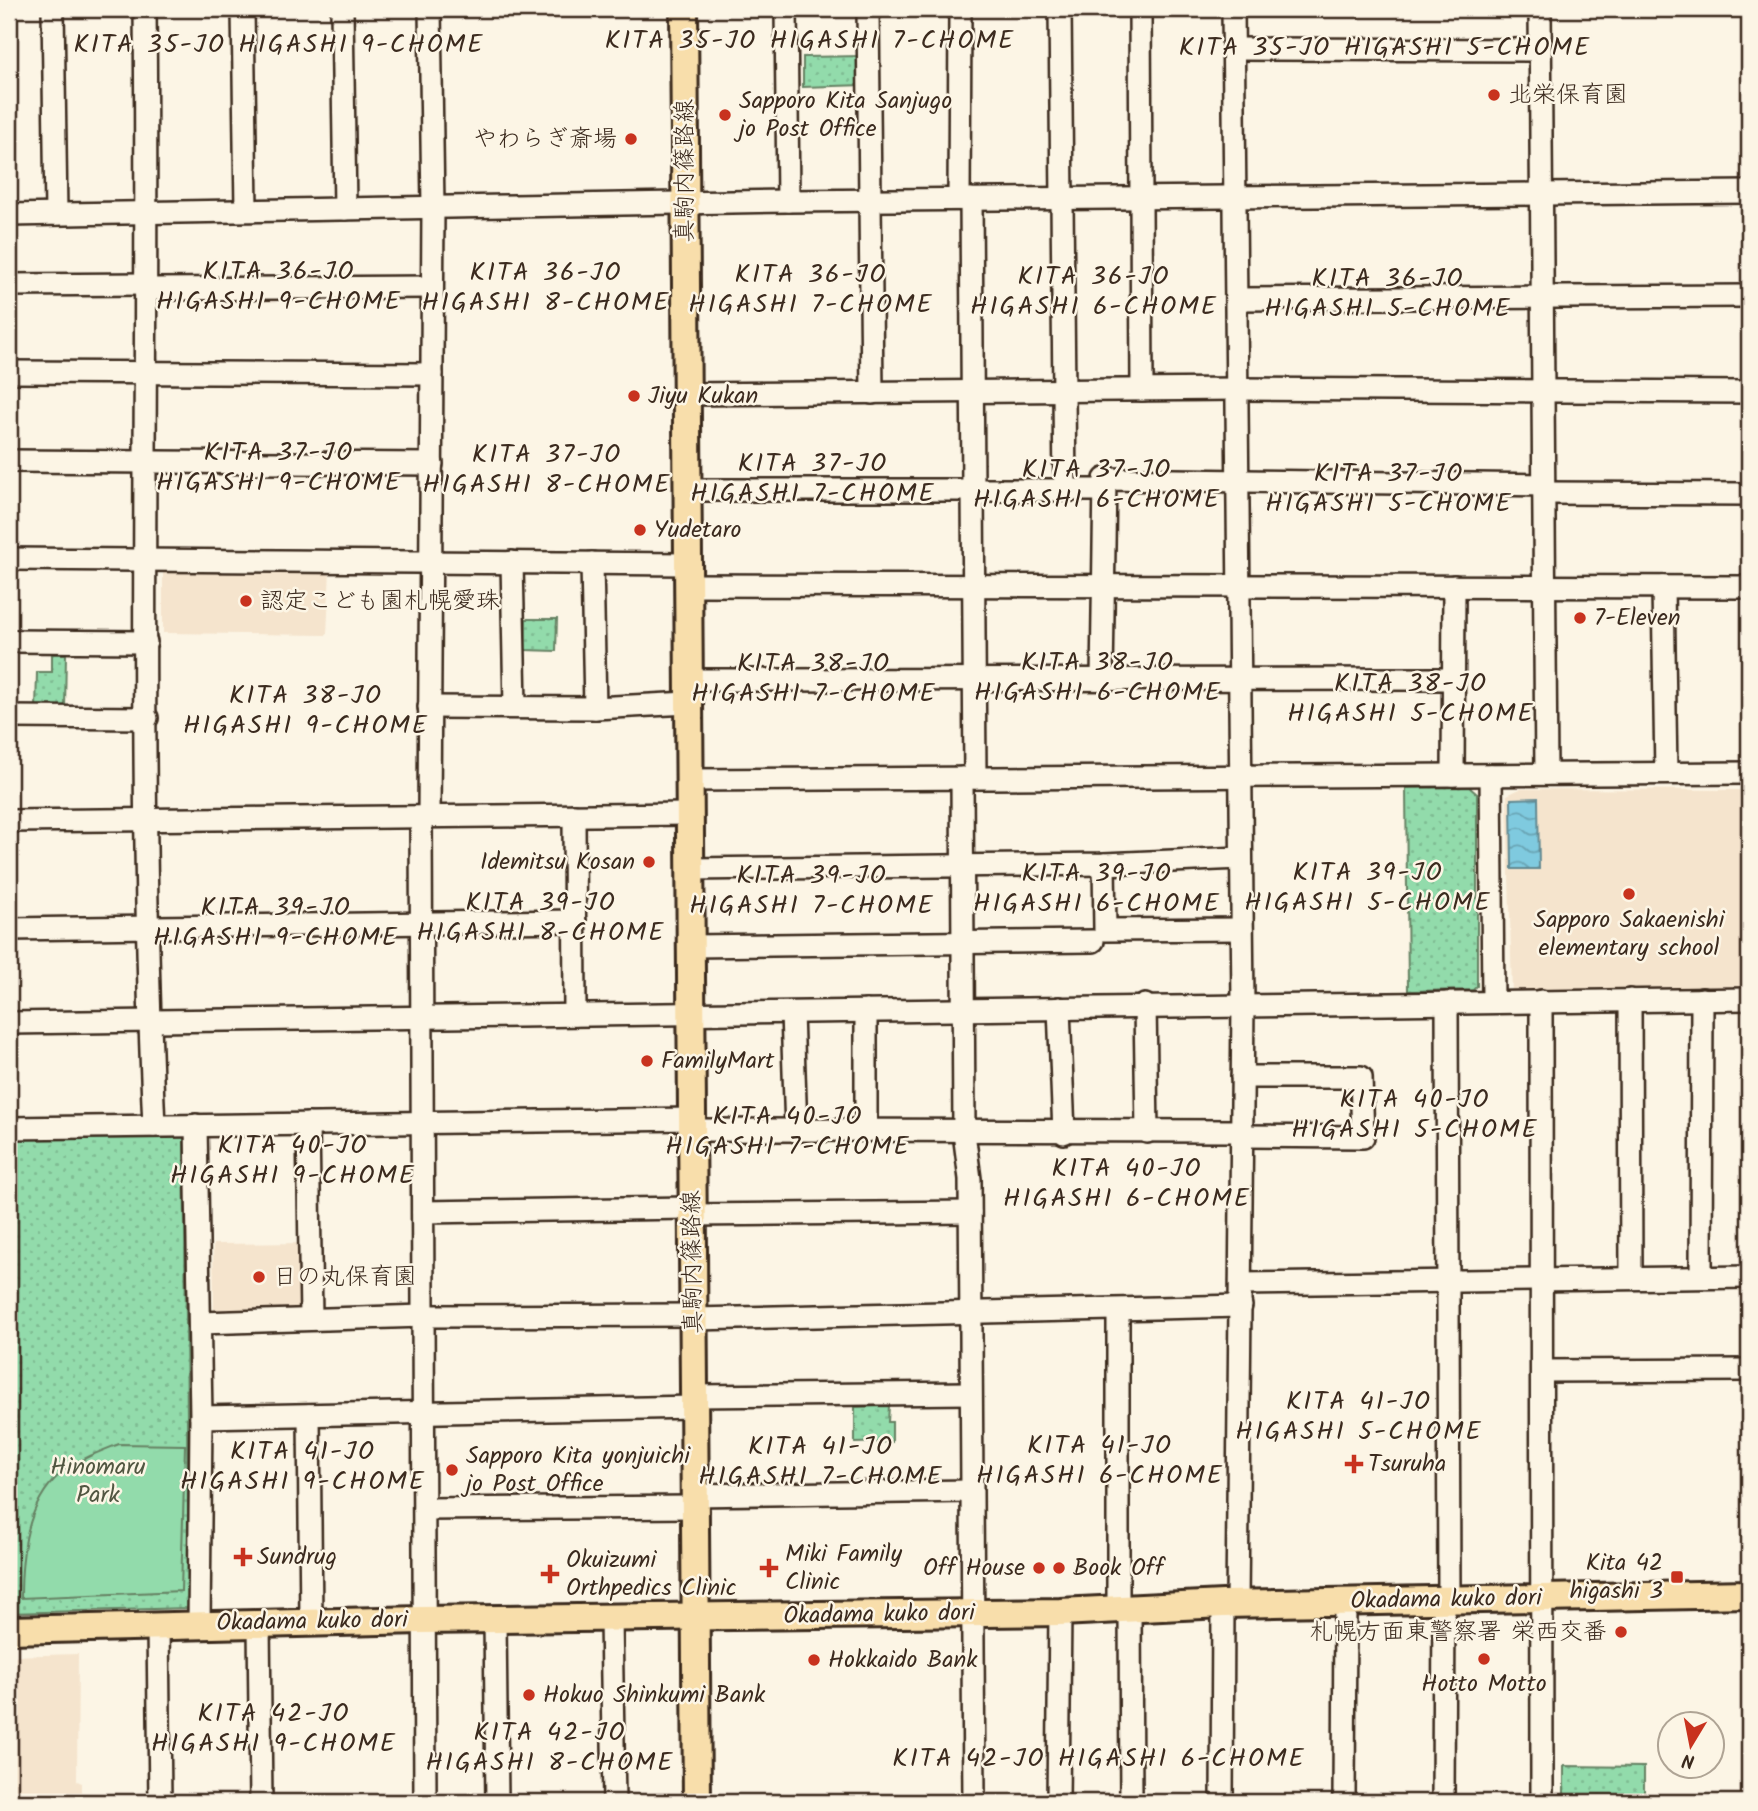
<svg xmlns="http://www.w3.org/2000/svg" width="1758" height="1811" font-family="Kalam,'Klee One',sans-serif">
	<defs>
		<pattern id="grass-dots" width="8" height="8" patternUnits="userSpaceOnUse" patternTransform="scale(1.75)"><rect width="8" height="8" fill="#92dbab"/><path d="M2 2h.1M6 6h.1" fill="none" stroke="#7fbc93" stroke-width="1.8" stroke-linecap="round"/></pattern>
		<pattern id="water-waves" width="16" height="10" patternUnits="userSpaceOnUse" patternTransform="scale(1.75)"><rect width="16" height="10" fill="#7fcadf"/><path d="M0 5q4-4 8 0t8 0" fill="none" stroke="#69a4b4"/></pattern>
	</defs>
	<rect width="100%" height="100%" fill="#fcf5e5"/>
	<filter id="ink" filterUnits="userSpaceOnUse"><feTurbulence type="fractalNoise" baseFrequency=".0143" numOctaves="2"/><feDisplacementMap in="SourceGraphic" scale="14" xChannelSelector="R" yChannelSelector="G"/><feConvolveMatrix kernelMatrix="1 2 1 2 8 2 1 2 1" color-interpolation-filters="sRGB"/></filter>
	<g filter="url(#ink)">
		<g fill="#f5e4cd">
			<polygon points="163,569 330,569 327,635 163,633"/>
			<polygon points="1520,789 1749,790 1749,993 1512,995 1507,795"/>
			<polygon points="304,1243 304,1310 214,1311 213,1244"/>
			<polygon points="78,1654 77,1781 82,1783 82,1802 9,1802 9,1656"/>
		</g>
		<g fill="url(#grass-dots)" stroke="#668264" stroke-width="2">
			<polygon points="863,56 864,85 803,87 803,57"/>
			<polygon points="526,619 557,619 556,651 525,650"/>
			<polygon points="52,654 66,654 65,709 36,709 37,672 52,672"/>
			<polygon points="1469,787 1477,794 1477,986 1473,990 1408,991 1406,788"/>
			<polygon points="184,1131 189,1608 9,1613 9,1134"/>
			<polygon points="889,1406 888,1422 892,1422 892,1442 855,1443 855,1407"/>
			<polygon points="1564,1766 1644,1767 1644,1802 1564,1802"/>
		</g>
		<path fill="#92dbab" stroke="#668264" stroke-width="2" d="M119 1444 185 1445 181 1591 21 1598C21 1555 26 1504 60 1474 77 1460 99 1452 119 1444Z"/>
		<polygon fill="url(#water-waves)" stroke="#648a92" stroke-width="2" points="1538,798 1539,869 1512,869 1511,799"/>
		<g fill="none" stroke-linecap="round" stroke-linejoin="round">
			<defs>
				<g id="minor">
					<polyline points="53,9 56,214"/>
					<path d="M145 9C149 381 137 754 154 1126"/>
					<polyline points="243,9 246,210"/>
					<polyline points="342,9 345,209"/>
					<polyline points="786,9 788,201"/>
					<polyline points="868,9 872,393"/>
					<polyline points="1060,9 1065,490"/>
					<polyline points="1140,9 1142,390"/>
					<polyline points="1233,9 1243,1004 1237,1604"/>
					<polyline points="1540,9 1546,774"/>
					<polyline points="1234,49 1540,50"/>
					<polyline points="959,199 960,9"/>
					<polyline points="971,199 975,778"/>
					<polyline points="9,215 788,201 1749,192"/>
					<polyline points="9,285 146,284"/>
					<polyline points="146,293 155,289 432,287"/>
					<polyline points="1236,299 1749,296"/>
					<polyline points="9,372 432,374"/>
					<polyline points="686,394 1238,389 1749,392"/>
					<polyline points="9,461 432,464"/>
					<polyline points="687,490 1104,490"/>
					<polyline points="1544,493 1749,494"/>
					<polyline points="9,559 687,564"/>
					<polyline points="512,562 515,707"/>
					<polyline points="592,563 595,708"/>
					<polyline points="687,585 1749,587"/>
					<polyline points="1663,587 1666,773"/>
					<polyline points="9,641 146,642"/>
					<polyline points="1102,679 1105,479 1544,485"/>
					<polyline points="688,680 1453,679"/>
					<polyline points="429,707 595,708 688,703"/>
					<polyline points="9,717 147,718"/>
					<polyline points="1453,775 1454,586"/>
					<polyline points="1491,775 1493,1001"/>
					<polyline points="962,778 964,1133 970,1179 974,1802"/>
					<polyline points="689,780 1749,773"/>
					<polyline points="574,815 575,1015"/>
					<polyline points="429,817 433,207 430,9"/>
					<polyline points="421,818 425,1802"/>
					<polyline points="9,821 689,814"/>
					<polyline points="1104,864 1105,930 1242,929"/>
					<polyline points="690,869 1104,864 1241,858"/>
					<polyline points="9,929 575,921"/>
					<polyline points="692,946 1093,941"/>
					<polyline points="1630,1000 1631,1277"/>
					<polyline points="1541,1001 1542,1802"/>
					<polyline points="1447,1003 1449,1600"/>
					<polyline points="1145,1005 1147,1132"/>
					<polyline points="1059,1008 1064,1133"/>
					<polyline points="866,1011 866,1131"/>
					<polyline points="792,1013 796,1131"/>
					<polyline points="9,1023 1749,999"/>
					<polyline points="308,1124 311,1319"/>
					<polyline points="196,1125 201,1417 199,1625"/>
					<polyline points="9,1128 694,1119"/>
					<polyline points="694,1130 1242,1131"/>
					<polyline points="1242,1136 1363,1137 1361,1077 1242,1077"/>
					<polyline points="423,1212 691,1208"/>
					<polyline points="691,1215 970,1212"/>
					<polyline points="1701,1276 1702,999"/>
					<polyline points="1241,1284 1749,1277"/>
					<polyline points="694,1319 1241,1306"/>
					<polyline points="200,1323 424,1316 694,1315"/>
					<polyline points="1542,1371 1749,1370"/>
					<polyline points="694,1396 970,1393"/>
					<polyline points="309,1415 311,1623"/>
					<polyline points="201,1417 694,1407"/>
					<polyline points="694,1495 971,1491"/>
					<polyline points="424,1509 694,1507"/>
					<polyline points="1130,1610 1131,1802"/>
					<polyline points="1118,1611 1118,1310"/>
					<polyline points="611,1619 614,1802"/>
					<polyline points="495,1620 497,1802"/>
					<polyline points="259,1624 261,1802"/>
					<polyline points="158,1626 160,1802"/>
					<polyline points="1058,1802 1060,1612"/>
					<polyline points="1222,1802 1223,1604"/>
					<polyline points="1344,1802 1345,1602"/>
					<polyline points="1443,1802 1444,1600"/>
				</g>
				<g id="major">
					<polyline points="684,9 697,1802"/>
					<polyline points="9,1630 422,1620 1060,1612 1223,1604 1749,1594"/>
				</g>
			</defs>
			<use href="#minor" stroke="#3b2a1e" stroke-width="26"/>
			<use href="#major" stroke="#3b2a1e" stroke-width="32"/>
			<use href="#minor" stroke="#fcf5e5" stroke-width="21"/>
			<use href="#major" stroke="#f8deab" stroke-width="26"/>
		</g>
	</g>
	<g fill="#c8321e" stroke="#fcf5e5" stroke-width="2.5">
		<circle cx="1494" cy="95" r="7"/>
		<circle cx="725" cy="115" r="7"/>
		<circle cx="631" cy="139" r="7"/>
		<circle cx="634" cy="396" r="7"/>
		<circle cx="640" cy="530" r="7"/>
		<circle cx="246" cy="601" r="7"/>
		<circle cx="1580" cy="618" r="7"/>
		<circle cx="649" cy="862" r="7"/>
		<circle cx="1629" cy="894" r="7"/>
		<circle cx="647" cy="1061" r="7"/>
		<circle cx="259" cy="1277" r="7"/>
		<path d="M1350.5 1453.5h7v7h7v7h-7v7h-7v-7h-7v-7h7z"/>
		<circle cx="452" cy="1470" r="7"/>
		<path d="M239.5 1546.5h7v7h7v7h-7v7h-7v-7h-7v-7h7z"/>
		<path d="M765.5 1557.5h7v7h7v7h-7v7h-7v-7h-7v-7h7z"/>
		<circle cx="1039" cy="1568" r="7"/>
		<circle cx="1059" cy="1568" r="7"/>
		<path d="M546.5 1563.5h7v7h7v7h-7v7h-7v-7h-7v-7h7z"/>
		<rect x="1670" y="1570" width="14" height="14" rx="3.5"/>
		<circle cx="1621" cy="1632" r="7"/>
		<circle cx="1484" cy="1659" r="7"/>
		<circle cx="814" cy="1660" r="7"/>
		<circle cx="529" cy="1695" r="7"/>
	</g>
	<g text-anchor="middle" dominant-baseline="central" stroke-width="5" stroke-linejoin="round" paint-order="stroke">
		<g font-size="24" fill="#3b2a1e" stroke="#fcf5e5" text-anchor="start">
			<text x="1508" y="95">北栄保育園</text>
			<text x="739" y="101">Sapporo Kita Sanjugo<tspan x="739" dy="28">jo Post Office</tspan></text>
			<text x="617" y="139" text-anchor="end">やわらぎ斎場</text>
			<text x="648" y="396">Jiyu Kukan</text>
			<text x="654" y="530">Yudetaro</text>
			<text x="260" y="601">認定こども園札幌愛珠</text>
			<text x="1594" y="618">7-Eleven</text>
			<text x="635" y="862" text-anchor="end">Idemitsu Kosan</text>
			<text x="1629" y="920" text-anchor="middle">Sapporo Sakaenishi<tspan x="1629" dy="28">elementary school</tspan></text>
			<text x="661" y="1061">FamilyMart</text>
			<text x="273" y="1277">日の丸保育園</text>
			<text x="466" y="1456">Sapporo Kita yonjuichi<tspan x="466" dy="28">jo Post Office</tspan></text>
			<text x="1368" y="1464">Tsuruha</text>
			<text x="785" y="1554">Miki Family<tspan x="785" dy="28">Clinic</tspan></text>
			<text x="257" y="1557">Sundrug</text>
			<text x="566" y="1560">Okuizumi<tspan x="566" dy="28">Orthpedics Clinic</tspan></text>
			<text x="1663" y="1563" text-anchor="end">Kita 42<tspan x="1663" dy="28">higashi 3</tspan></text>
			<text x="1025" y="1568" text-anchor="end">Off House</text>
			<text x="1073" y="1568">Book Off</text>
			<text x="1607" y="1632" text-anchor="end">札幌方面東警察署 栄西交番</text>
			<text x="828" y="1660">Hokkaido Bank</text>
			<text x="1484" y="1684" text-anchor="middle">Hotto Motto</text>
			<text x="543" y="1695">Hokuo Shinkumi Bank</text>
		</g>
		<g font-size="24" fill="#3b2a1e" stroke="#fcf5e5">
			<text transform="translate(685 171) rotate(-90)">真駒内篠路線</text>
			<text transform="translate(693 1262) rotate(-91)">真駒内篠路線</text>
			<text transform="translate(1446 1600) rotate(-1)">Okadama kuko dori</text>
			<text transform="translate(879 1615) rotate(-1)">Okadama kuko dori</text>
			<text transform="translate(312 1622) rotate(-1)">Okadama kuko dori</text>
		</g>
		<g font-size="24" fill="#515641" stroke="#fcf5e5">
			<text x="98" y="1467">Hinomaru<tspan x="98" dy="28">Park</tspan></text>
		</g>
		<g font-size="26" letter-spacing="2" fill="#3b2a1e" stroke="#fcf5e5">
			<text x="810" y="41">KITA 35-JO HIGASHI 7-CHOME</text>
			<text x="279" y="45">KITA 35-JO HIGASHI 9-CHOME</text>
			<text x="1385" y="48">KITA 35-JO HIGASHI 5-CHOME</text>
			<text x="279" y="272">KITA 36-JO<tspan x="279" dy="30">HIGASHI 9-CHOME</tspan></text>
			<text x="546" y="273">KITA 36-JO<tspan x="546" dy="30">HIGASHI 8-CHOME</tspan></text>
			<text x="811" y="275">KITA 36-JO<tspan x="811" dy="30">HIGASHI 7-CHOME</tspan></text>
			<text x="1094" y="277">KITA 36-JO<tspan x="1094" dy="30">HIGASHI 6-CHOME</tspan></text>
			<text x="1388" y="279">KITA 36-JO<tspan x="1388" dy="30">HIGASHI 5-CHOME</tspan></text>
			<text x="279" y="453">KITA 37-JO<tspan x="279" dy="30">HIGASHI 9-CHOME</tspan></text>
			<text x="547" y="455">KITA 37-JO<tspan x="547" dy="30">HIGASHI 8-CHOME</tspan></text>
			<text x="813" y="464">KITA 37-JO<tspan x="813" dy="30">HIGASHI 7-CHOME</tspan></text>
			<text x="1097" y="470">KITA 37-JO<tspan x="1097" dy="30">HIGASHI 6-CHOME</tspan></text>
			<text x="1389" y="474">KITA 37-JO<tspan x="1389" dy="30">HIGASHI 5-CHOME</tspan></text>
			<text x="1098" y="663">KITA 38-JO<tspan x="1098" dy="30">HIGASHI 6-CHOME</tspan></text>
			<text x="814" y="664">KITA 38-JO<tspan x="814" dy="30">HIGASHI 7-CHOME</tspan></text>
			<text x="1411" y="684">KITA 38-JO<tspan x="1411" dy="30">HIGASHI 5-CHOME</tspan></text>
			<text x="306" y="696">KITA 38-JO<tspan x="306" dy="30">HIGASHI 9-CHOME</tspan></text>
			<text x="1368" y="873">KITA 39-JO<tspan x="1368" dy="30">HIGASHI 5-CHOME</tspan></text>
			<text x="1097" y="874">KITA 39-JO<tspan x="1097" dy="30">HIGASHI 6-CHOME</tspan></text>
			<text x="812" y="876">KITA 39-JO<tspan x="812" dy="30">HIGASHI 7-CHOME</tspan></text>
			<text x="541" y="903">KITA 39-JO<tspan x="541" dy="30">HIGASHI 8-CHOME</tspan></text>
			<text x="276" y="908">KITA 39-JO<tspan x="276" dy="30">HIGASHI 9-CHOME</tspan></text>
			<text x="1415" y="1100">KITA 40-JO<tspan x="1415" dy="30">HIGASHI 5-CHOME</tspan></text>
			<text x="788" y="1117">KITA 40-JO<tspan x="788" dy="30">HIGASHI 7-CHOME</tspan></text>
			<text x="293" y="1146">KITA 40-JO<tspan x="293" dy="30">HIGASHI 9-CHOME</tspan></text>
			<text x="1127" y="1169">KITA 40-JO<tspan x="1127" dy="30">HIGASHI 6-CHOME</tspan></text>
			<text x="1359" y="1402">KITA 41-JO<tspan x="1359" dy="30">HIGASHI 5-CHOME</tspan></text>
			<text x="1100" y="1446">KITA 41-JO<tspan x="1100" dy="30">HIGASHI 6-CHOME</tspan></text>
			<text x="821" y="1447">KITA 41-JO<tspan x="821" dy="30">HIGASHI 7-CHOME</tspan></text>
			<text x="303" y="1452">KITA 41-JO<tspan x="303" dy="30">HIGASHI 9-CHOME</tspan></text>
			<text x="274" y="1714">KITA 42-JO<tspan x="274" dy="30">HIGASHI 9-CHOME</tspan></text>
			<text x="550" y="1733">KITA 42-JO<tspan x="550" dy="30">HIGASHI 8-CHOME</tspan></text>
			<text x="1099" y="1759">KITA 42-JO HIGASHI 6-CHOME</text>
		</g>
	</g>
	<rect width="1758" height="1811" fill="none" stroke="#fcf5e5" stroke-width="35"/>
	<rect x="18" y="18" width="1723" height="1776" fill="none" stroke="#3b2a1e" stroke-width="2.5" filter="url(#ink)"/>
	<g transform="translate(1691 1745) rotate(190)"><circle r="33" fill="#fcf5e5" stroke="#afa495" stroke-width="2"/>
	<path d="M0-5L12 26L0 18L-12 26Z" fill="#c8321e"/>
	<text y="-10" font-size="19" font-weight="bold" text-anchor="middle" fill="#3b2a1e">N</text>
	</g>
</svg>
